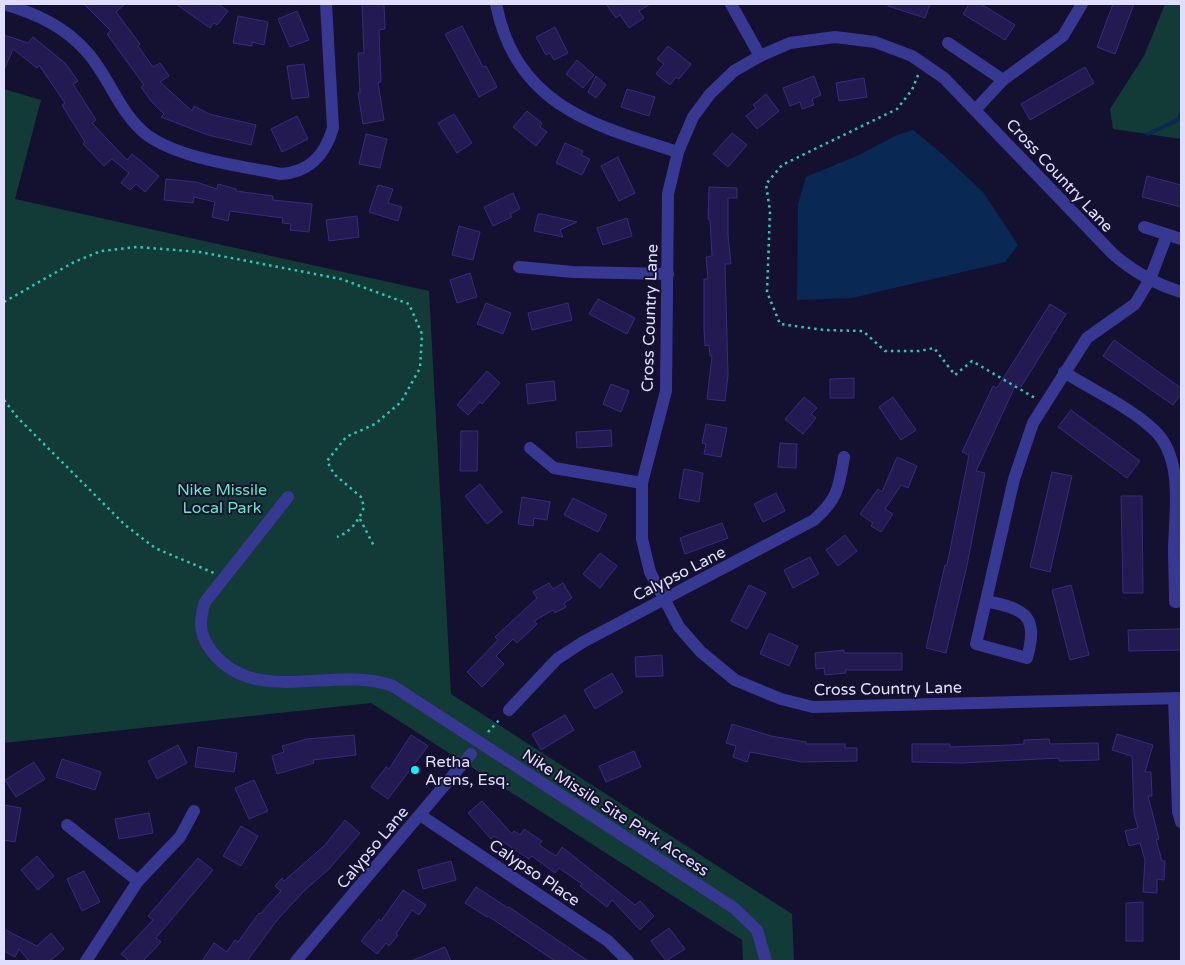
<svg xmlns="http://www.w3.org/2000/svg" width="1185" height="965" viewBox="0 0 1185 965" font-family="'Varela Round',sans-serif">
<rect width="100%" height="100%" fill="#14102f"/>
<!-- green -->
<g fill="#123a37">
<polygon points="1165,4 1181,4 1181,139 1113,129 1110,109 1144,56"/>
<polygon points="4,89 41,100 15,199 429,291 451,694 792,914 794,961 743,961 742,940 371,703 4,743"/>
</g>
<!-- water -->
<polygon fill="#092854" points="913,130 942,154 983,192 1018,245 1005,262 852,298 797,300 798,204 806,177 859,155 895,136"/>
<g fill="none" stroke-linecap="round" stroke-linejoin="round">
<!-- stream -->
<polyline stroke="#092854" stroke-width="4" points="1148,134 1178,120 1181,114"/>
</g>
<!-- building -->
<g fill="#231a52" stroke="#382b7f">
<polygon points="84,4 125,4 116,12 140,44 138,46 153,67 160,63 169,76 160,82 192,111 194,106 209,114 256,125 251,145 208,135 161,117 164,114 151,101 141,87 144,85 107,34 111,31"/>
<polygon points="176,4 218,4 228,11 217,25 214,23 210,28"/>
<polygon points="362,4 384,4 385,29 379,30 381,82 378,83 384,120 363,124 358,93 360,93 358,53 364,53"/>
<polygon points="606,4 650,4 639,11 644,18 629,28 620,15 616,18"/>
<polygon points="888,4 930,4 925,18 888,6"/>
<polygon points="969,4 981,4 1015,25 1005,40 963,14"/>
<polygon points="1113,4 1134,4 1115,54 1097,47"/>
<polygon points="297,11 309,40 290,47 278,19"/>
<polygon points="238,16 268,22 264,45 252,42 252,46 233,43"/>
<polygon points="462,26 483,67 486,66 497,87 479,97 445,34"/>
<polygon points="555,27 568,53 554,60 550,53 546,55 536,37"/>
<polygon points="4,35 28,43 33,37 65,63 78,81 73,84 96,120 92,123 127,160 132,154 159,176 145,192 136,184 130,190 121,183 129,173 112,159 104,166 83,144 85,142 62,105 65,103 39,65 37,68 13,49 4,70"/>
<polygon points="668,46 691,64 679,79 676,77 670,85 656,74 664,64 657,59"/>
<polygon points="577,60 594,75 583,88 566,74"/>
<polygon points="304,64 309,97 292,99 287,66"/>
<polygon points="1085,67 1094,83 1030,120 1021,104"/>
<polygon points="596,76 606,85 596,98 588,92"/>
<polygon points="814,76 821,95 812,99 814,105 802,109 800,102 790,106 783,88"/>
<polygon points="864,78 867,97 839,101 836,83"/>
<polygon points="627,89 655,97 649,116 621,107"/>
<polygon points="766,94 779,111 757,129 746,116 756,108 753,105"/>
<polygon points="527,111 542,123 540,127 547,132 536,146 513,127"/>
<polygon points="454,114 472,143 457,153 438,123"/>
<polygon points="297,116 308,139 282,152 271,129"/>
<polygon points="732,133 747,145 728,167 713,154"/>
<polygon points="366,134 387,139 380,168 359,164"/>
<polygon points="565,143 583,151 581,155 590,159 582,175 556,163"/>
<polygon points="618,157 635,193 619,201 601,166"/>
<polygon points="1147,176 1181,185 1181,207 1142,197"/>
<polygon points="166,179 196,182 217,189 218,184 236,189 236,191 273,196 273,200 312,204 309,232 290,230 291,224 282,223 283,218 230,211 228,221 212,217 215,202 194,197 193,203 164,200"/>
<polygon points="378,185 393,189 388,203 402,207 398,221 369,212"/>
<polygon points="709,187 737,188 737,198 728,198 728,235 731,264 725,264 728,375 725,401 707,399 712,356 710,356 709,345 705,346 704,328 704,279 708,279 706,257 712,256 710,220 708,219"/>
<polygon points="513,193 520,209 510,214 512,217 493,226 484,207"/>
<polygon points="538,214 542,214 577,222 560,230 563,237 534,231"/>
<polygon points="357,216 359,237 329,241 326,220"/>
<polygon points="627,218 632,236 603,245 597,228"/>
<polygon points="459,226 480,232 473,260 452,255"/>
<polygon points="470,273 477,297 457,303 450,280"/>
<polygon points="598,299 635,318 627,334 589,314"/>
<polygon points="486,303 511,313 503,334 477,324"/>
<polygon points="568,303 572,320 532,330 528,313"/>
<polygon points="1050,304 1066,314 1021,387 1016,384 976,471 985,473 966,570 946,653 926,648 945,565 947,565 969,455 962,452 993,386 997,388"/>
<polygon points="1114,340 1181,388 1181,394 1173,405 1103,356"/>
<polygon points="487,371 500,383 482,404 480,402 468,415 457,405"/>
<polygon points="854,378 854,398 830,398 830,379"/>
<polygon points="554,381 556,400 528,404 526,384"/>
<polygon points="611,384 629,391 621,412 603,404"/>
<polygon points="804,397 817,408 811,414 816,418 803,434 785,419"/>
<polygon points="893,397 916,430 901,440 879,407"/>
<polygon points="1071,410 1140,461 1127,478 1058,427"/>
<polygon points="706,424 727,428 721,457 704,454 706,444 702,443"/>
<polygon points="611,430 612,446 577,448 576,432"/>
<polygon points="461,431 478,431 477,471 460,471"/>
<polygon points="780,443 797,444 796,468 778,467"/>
<polygon points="897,457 917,466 908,488 901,485 885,509 893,514 881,532 871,526 873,523 860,514 878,489 882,492"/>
<polygon points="684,469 703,473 699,502 679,498"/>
<polygon points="1052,472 1072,476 1050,572 1030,567"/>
<polygon points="480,484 502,512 487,524 465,496"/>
<polygon points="776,493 785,511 763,522 754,504"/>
<polygon points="1121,496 1142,496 1143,593 1123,593"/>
<polygon points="522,497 550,502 547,520 534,518 533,526 518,524"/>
<polygon points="573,498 607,515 598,532 564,515"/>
<polygon points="722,523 728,538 685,554 680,538"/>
<polygon points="845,535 857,551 838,566 826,550"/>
<polygon points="600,553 617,566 600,588 583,574"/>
<polygon points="810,557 819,574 793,588 784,570"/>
<polygon points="549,583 553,589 563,583 572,598 564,603 566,607 555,613 553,610 534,621 537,624 517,643 513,639 496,656 504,664 482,687 467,672 498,640 495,637 537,598 533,592"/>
<polygon points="749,585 766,593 747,629 731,621"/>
<polygon points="1071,585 1089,655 1070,660 1052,590"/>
<polygon points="1181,629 1181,650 1129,651 1128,630"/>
<polygon points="769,633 798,646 789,666 760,654"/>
<polygon points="844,650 844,653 902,653 902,670 845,670 846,673 825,675 824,668 816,669 815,653"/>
<polygon points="662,655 663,676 636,677 635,657"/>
<polygon points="612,673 623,692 595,709 584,690"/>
<polygon points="565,715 574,730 541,750 532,734"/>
<polygon points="732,724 771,736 806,742 806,744 845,744 845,748 857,748 857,761 802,762 750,752 747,762 733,757 736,746 726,743"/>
<polygon points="1117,734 1153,745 1145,772 1151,772 1152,796 1148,796 1159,839 1156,840 1162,861 1165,861 1164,880 1157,879 1157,893 1143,892 1145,860 1140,843 1129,846 1125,831 1138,828 1134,814 1132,756 1112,750"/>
<polygon points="354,735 356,755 313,760 314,763 277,774 272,756 284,752 282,746 307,739"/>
<polygon points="411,735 428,746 388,799 371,787 386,767 389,769"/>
<polygon points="1049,739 1050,744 1098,743 1099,760 1059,761 1059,758 962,763 912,762 912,744 950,744 950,747 1010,745 1024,744 1024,740"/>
<polygon points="178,745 187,763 157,779 148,761"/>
<polygon points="198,747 237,753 234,772 195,767"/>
<polygon points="634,751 641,767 606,782 599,766"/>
<polygon points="62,759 101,772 95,790 56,777"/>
<polygon points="34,762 45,779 16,797 5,780"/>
<polygon points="254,780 268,811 249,819 235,788"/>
<polygon points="482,801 512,834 514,831 520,835 524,829 542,841 539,845 556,856 562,847 635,905 640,901 654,916 640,930 612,900 607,907 580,886 582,884 559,868 555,873 532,856 529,859 494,836 491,839 468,813"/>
<polygon points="4,805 21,808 15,842 4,840"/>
<polygon points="149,813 153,833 119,839 115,819"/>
<polygon points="345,820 360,833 329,869 305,890 278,919 247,961 202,961 214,943 227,952 235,940 238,942 259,913 260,914 281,891 275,886 282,878 284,881 324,846"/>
<polygon points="241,826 258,836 241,866 223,856"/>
<polygon points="37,856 54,876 38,890 21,870"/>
<polygon points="198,858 213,870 156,938 161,942 143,961 129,961 121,954 153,920 148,916"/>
<polygon points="451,861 456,880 423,889 418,870"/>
<polygon points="84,871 100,902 82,911 67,879"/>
<polygon points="476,887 508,908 509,907 588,961 555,961 488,916 487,917 465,903"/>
<polygon points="403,890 426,905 419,915 412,910 396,934 398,935 389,946 386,943 377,954 361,941 379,919 381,921"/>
<polygon points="1143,902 1143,941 1126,941 1126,903"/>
<polygon points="669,928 685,949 666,961 651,941"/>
<polygon points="4,929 37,946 51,933 64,949 50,961 29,961 19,949 15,957 4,951"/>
<polygon points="445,947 451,961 411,961"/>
</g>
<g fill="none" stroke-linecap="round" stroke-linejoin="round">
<!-- path -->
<g stroke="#27caba" stroke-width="2.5" stroke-dasharray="2.5 4" stroke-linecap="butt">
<polyline points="918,75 912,90 897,109 782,165 766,184 770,211 767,292 780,324 824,330 863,331 885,351 919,351 934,348 955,375 972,361 1035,398"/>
<path d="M4 302 74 262 101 251 137 247 200 252 341 279 409 304 422 334 420 368 401 402 375 424 346 437 327 461 334 474 361 497 364 507C359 520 351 532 337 537"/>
<polyline points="4,400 18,418 125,525 155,548 214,573"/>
<polyline points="360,519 374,546"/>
<polyline points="488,732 501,718"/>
</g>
<!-- minor -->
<g stroke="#373891" stroke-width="12">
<path d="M4 4C37 14 64 26 87 52 110 78 119 113 147 135 180 159 241 166 281 174 310 172 325 155 333 128L326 4"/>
<path d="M496 4C516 105 592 125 678 152"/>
<polyline points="731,4 760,56"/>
<polyline points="948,43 1003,80"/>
<polyline points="976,109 1003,80 1063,36 1082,4"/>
<polyline points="1144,227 1181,239"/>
<polyline points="519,267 573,272 668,274"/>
<path d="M1181 292C1155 284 1132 271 1112 253L944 78 912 56 875 42 835 37 790 43 760 56 734 71 710 94 693 117 678 152 668 194 666 391 642 483V539L650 572 679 627 701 652 735 680 781 699 813 707 1181 698"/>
<path d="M1064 372C1092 390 1130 407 1154 430 1184 458 1175 511 1174 548 1174 566 1175 584 1175 602L1181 601"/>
<polyline points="530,448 554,468 642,483"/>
<path d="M288 497 205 602C199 620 199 633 210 649 253 709 333 664 393 686L734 908 757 930 766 961"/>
<path d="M986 601C1025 609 1039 615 1027 658L976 644 1014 479 1033 423 1087 338 1135 304 1150 279 1167 235"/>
<polyline points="1174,698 1178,812 1181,822"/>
<path d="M509 710 557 659 583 642 814 520C838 499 839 487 844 457"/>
<polyline points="420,815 608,941 628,961"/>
<polyline points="67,825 138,881"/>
<polyline points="86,961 138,881 180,837 194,811"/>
<polyline points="296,961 471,754"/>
</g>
</g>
<!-- markers -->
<circle fill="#0af1ff" stroke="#14102f" stroke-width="2" cx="415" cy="770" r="5"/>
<g text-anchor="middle" stroke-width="4" stroke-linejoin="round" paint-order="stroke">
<!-- street labels -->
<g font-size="16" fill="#e0deff" stroke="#14102f">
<text transform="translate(1060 175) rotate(47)" y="6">Cross Country Lane</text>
<text transform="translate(649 318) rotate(-88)" y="6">Cross Country Lane</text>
<text transform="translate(679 573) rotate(-27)" y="6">Calypso Lane</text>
<text transform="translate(888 688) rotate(-1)" y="6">Cross Country Lane</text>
<text transform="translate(616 812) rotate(33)" y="6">Nike Missile Site Park Access</text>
<text transform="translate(372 847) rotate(-50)" y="6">Calypso Lane</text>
<text transform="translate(535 872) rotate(34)" y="6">Calypso Place</text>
</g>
<!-- park labels -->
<g font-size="16" fill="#5feac2" stroke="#14102f">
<text x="222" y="495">Nike Missile<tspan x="222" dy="18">Local Park</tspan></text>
</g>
<!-- poi labels -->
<g font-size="16" fill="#e0deff" stroke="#14102f" text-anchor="start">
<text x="425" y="767">Retha<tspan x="425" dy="18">Arens, Esq.</tspan></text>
</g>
</g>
<!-- border -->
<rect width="1185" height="965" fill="none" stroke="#e0deff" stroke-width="10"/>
</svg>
